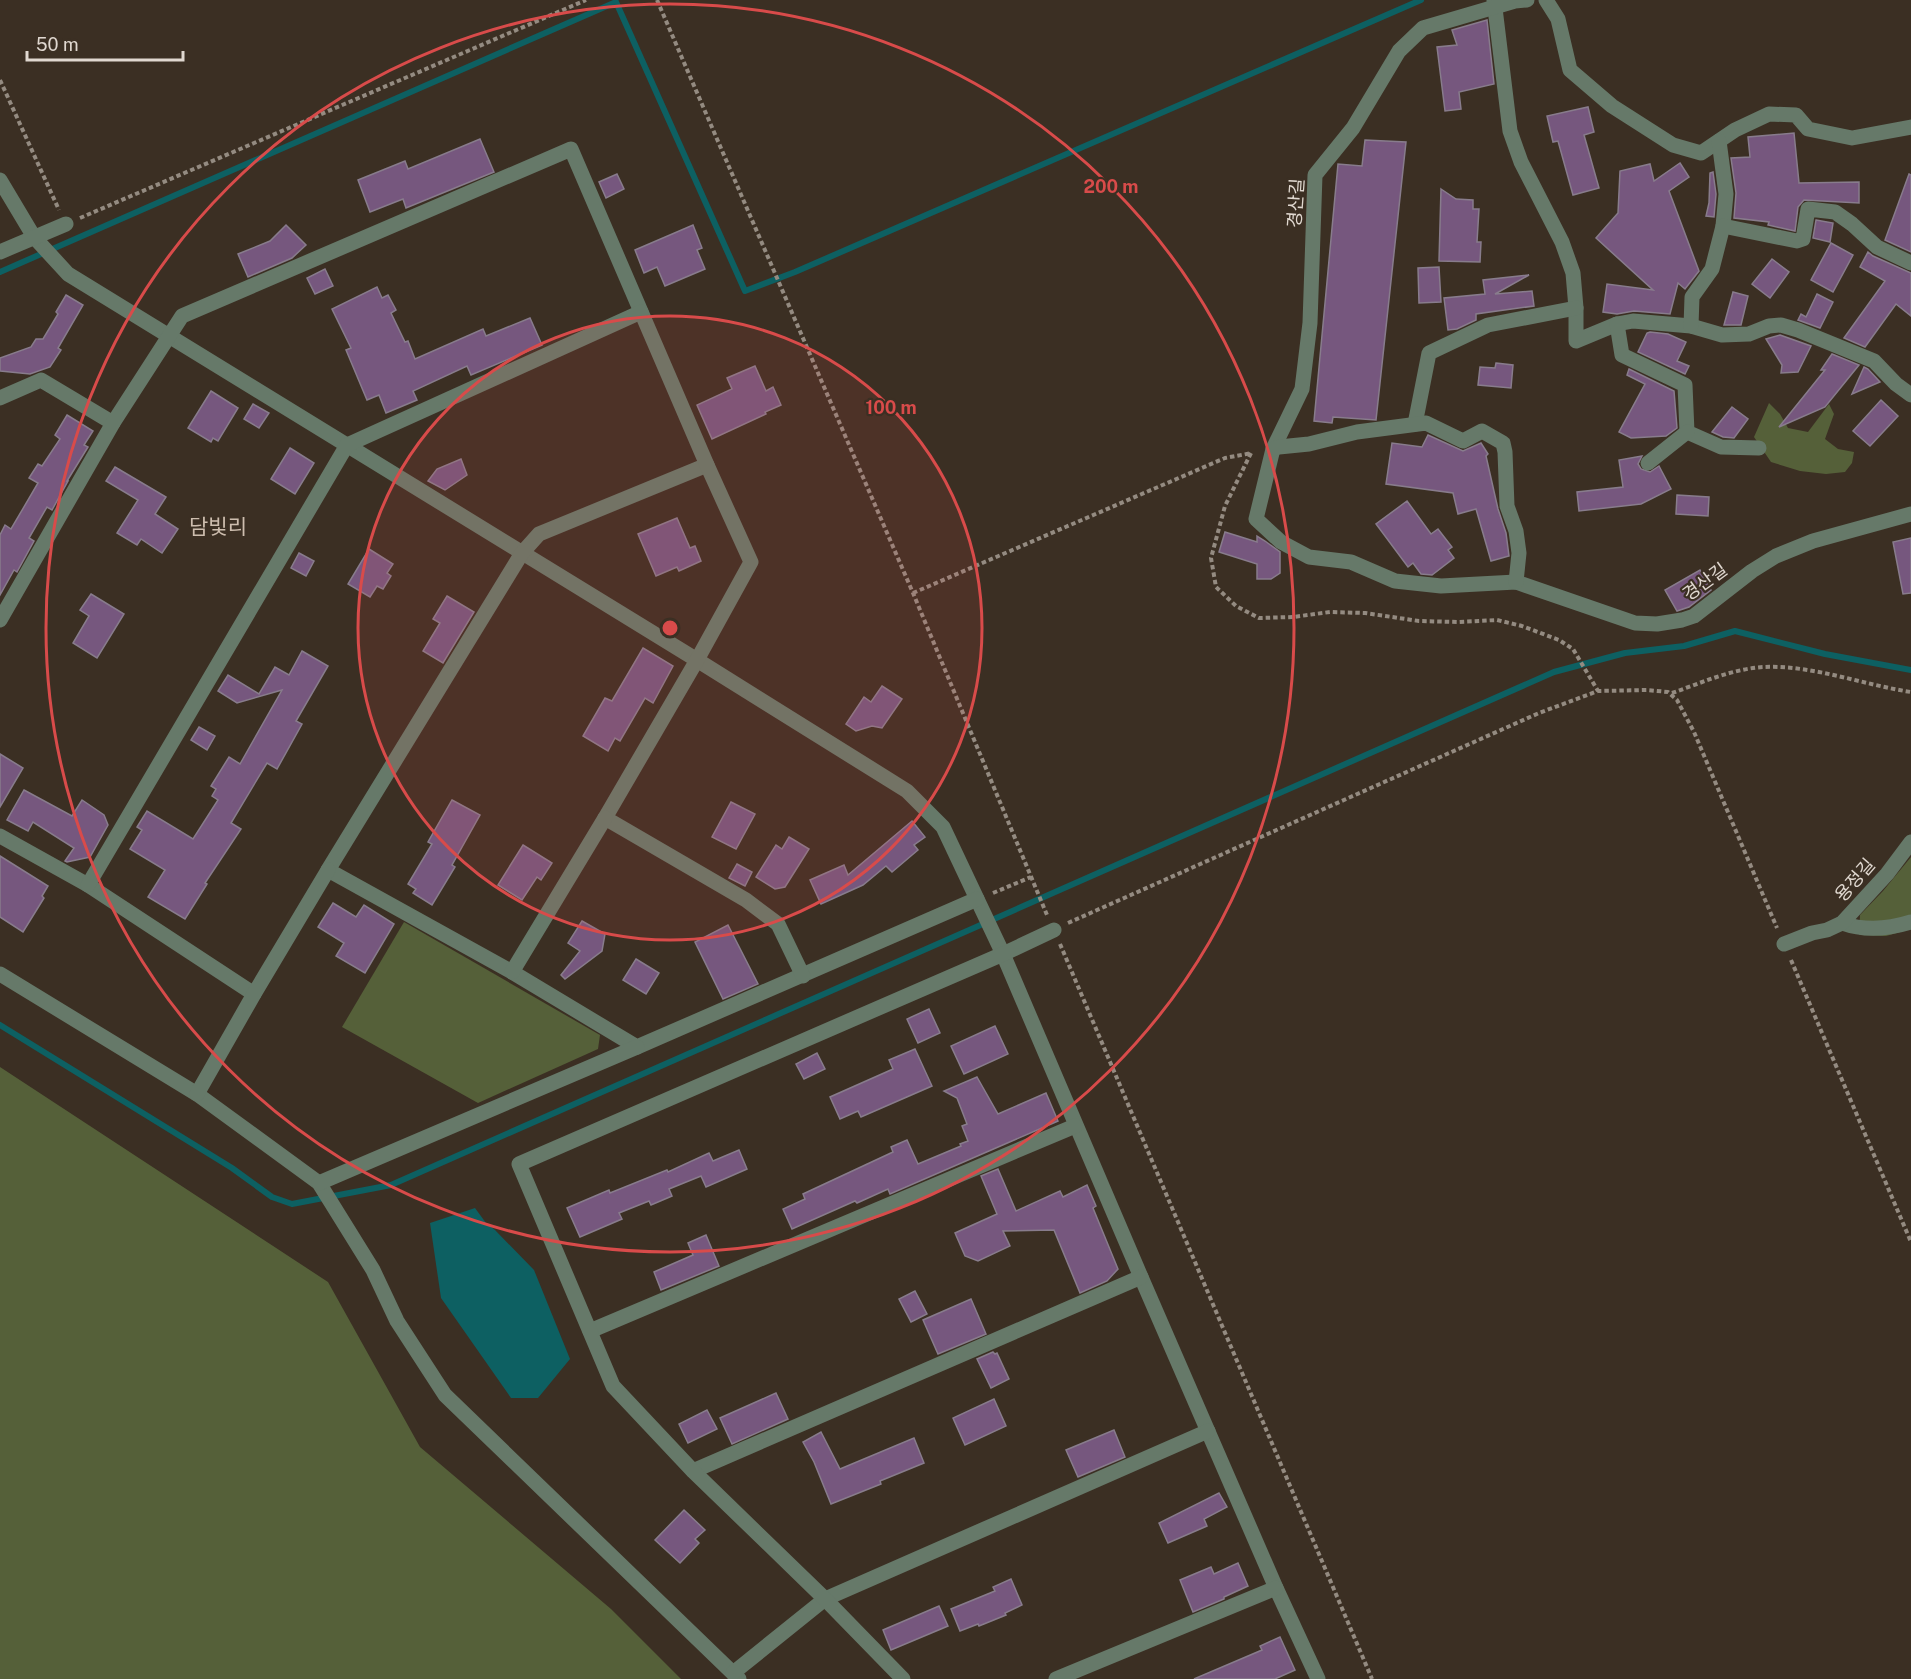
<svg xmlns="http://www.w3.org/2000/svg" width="1911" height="1679" viewBox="0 0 1911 1679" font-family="'Public Sans','Noto Sans KR',sans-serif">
<rect width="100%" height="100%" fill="#3b2f23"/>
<!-- green -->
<g fill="#556039">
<polygon points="1769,403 1780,414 1788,428 1808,432 1829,404 1834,414 1825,439 1838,449 1854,452 1852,463 1845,472 1826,474 1800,471 1771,462 1754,437"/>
<polygon points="1911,857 1911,929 1886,936 1859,935 1860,915 1883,891"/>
<polygon points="404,922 600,1035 598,1049 478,1103 342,1027"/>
<polygon points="0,1067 328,1282 420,1447 611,1609 681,1679 0,1679"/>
</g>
<!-- water -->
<polygon fill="#0d6062" points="475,1208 486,1223 495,1230 534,1270 570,1359 538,1398 511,1398 441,1298 430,1223"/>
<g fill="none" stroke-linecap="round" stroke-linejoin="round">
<!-- stream -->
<g stroke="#0d6062" stroke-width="6">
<polyline points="0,272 616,2 745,291 795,272 1421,0"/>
<polyline points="0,1025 232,1168 272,1197 292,1204 391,1185 1554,672 1625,653 1684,646 1735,631 1825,654 1911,670"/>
</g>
</g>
<!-- building -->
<g fill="#76577e" stroke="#887c8c" stroke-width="1.5">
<polygon points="1487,20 1494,84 1459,92 1461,109 1445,111 1437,47 1457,45 1452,30"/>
<polygon points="1588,107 1594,132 1584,135 1599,188 1573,195 1558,141 1553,142 1547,116"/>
<polygon points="1794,133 1799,183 1859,182 1859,203 1804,200 1798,207 1795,231 1768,225 1769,222 1734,218 1736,193 1731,158 1750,157 1748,137"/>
<polygon points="480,139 494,172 406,208 403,199 370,212 358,180 405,161 408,169"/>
<polygon points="1365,140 1406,142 1376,420 1333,417 1332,423 1314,421 1338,164 1362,166"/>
<polygon points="1680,163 1689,177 1669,191 1699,271 1685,289 1678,283 1670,314 1634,311 1617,314 1603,312 1607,284 1653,290 1596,238 1618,213 1620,171 1650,164 1654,181"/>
<polygon points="1713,172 1716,194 1714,217 1706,216 1709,203 1710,173"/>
<polygon points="617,174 624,189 606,198 599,182"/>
<polygon points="1909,174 1911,175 1911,252 1885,240"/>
<polygon points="1441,189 1456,199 1473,200 1473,209 1479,209 1477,242 1481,242 1480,262 1439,261"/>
<polygon points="1816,220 1833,223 1830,242 1813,238"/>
<polygon points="286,225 306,245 292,258 248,277 238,254 270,241"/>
<polygon points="693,225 702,248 697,250 705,269 665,286 657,267 644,273 635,250"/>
<polygon points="1831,243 1853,255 1833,292 1811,280"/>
<polygon points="1868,252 1873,256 1911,273 1911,316 1896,304 1865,347 1844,338 1885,281 1860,267"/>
<polygon points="1772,259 1789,272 1770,298 1752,284"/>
<polygon points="1439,267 1441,302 1419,303 1418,268"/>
<polygon points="325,269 333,286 315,294 307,278"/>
<polygon points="1529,275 1495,294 1532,291 1534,306 1476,314 1476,320 1457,329 1448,330 1444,298 1485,294 1483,280"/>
<polygon points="377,287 382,298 388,295 396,310 391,313 405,342 408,341 415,359 483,329 486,336 530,318 542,345 471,375 467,366 413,391 417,400 386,413 379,395 367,400 346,350 351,348 332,309"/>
<polygon points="1733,292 1748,296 1741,325 1724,325"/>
<polygon points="1817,294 1833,302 1820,328 1798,320 1801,314 1806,317"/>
<polygon points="66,295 83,305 58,348 61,350 50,367 30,374 0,371 0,358 31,347 36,339 43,339 58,314 56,312"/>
<polygon points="1650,332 1668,334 1686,342 1677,361 1689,366 1685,374 1638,352 1647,333"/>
<polygon points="1780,335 1811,346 1798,372 1781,373 1782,365 1766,339"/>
<polygon points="1832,354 1859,365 1825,407 1779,427 1825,370 1821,370"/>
<polygon points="1496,363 1513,365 1511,388 1478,385 1480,367 1495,368"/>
<polygon points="755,366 766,391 773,387 781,405 765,412 766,414 712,439 697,405 732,389 727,378"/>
<polygon points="1864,367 1868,369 1880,382 1852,394"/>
<polygon points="1629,369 1674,391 1677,428 1666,436 1631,438 1619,432 1645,384 1627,375"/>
<polygon points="211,391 238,408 218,441 213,438 211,442 188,428"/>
<polygon points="1881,400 1898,416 1870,446 1853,431"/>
<polygon points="253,404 269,413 259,428 244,419"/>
<polygon points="1732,407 1748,419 1734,438 1723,437 1712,432"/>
<polygon points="67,415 93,431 84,445 88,447 67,481 68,481 52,510 47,507 29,538 34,541 17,572 14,570 0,595 0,535 5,525 11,529 38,483 29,478 38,464 42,466 60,439 55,435"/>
<polygon points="1428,435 1463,451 1481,443 1488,454 1486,456 1498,509 1506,533 1509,556 1491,561 1476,509 1458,514 1453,493 1386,484 1392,443 1422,447"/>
<polygon points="290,448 314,463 295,494 271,479"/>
<polygon points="1642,456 1638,464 1641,469 1650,472 1659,466 1671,489 1641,504 1579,511 1577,492 1623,487 1619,460"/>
<polygon points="461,459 467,475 445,490 428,481 437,469"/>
<polygon points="115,467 166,497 155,514 178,529 162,553 141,539 137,545 117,533 138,500 106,481"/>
<polygon points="1677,495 1709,497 1708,516 1676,514"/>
<polygon points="1407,501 1431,534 1438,529 1452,547 1448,550 1454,558 1432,575 1421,574 1413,563 1408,567 1376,524"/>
<polygon points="677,518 690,548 695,546 701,561 679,571 677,567 656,576 638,534"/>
<polygon points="1225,532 1257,542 1257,536 1265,541 1280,552 1280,573 1271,579 1257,579 1257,564 1219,552"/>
<polygon points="1911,538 1911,593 1903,594 1893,542"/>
<polygon points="369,549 393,564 387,573 391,576 383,589 377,586 370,597 348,584"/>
<polygon points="299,553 314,561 306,576 291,568"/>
<polygon points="1700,570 1711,590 1689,607 1677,611 1665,590"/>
<polygon points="91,594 124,614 97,658 73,643 89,616 80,610"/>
<polygon points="447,596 474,612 443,663 423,651 440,623 433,619"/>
<polygon points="643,648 673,666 653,703 645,698 620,741 615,738 608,751 583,736 605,698 612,701"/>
<polygon points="302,651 328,666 296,721 302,724 277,769 267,763 231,823 241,829 205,883 207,884 185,919 148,897 165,870 130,849 142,830 137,827 147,811 193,839 218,800 212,796 216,789 211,786 229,757 240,764 282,690 237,703 218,691 228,675 259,694 275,667 289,675"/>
<polygon points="882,686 902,699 882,728 872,726 856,731 846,724 864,697 871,702"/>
<polygon points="199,727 215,736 207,750 191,740"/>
<polygon points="0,754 23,768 0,807"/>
<polygon points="24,790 72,816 82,800 104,815 108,825 90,857 67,862 65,861 74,848 33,822 28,831 7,820"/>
<polygon points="452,800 480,815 452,865 455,867 432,905 413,893 416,889 408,884 432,844 428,842"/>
<polygon points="731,802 755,814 736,849 712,837"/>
<polygon points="912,821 925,837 914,845 918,850 892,872 886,866 863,885 821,904 810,880 844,865 848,875"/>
<polygon points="789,837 809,849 785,887 775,889 756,877 776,845 782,849"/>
<polygon points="523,845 552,863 541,880 537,877 522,900 498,885"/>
<polygon points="0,856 48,886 42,896 44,898 23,932 0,917"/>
<polygon points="737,864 752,872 745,886 729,878"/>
<polygon points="333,903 356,917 364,905 394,924 365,973 336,956 344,943 318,927"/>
<polygon points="582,921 605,934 602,951 565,979 561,975 580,951 568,943"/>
<polygon points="728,925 758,984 723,999 695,942"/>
<polygon points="636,959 659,973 646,994 623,980"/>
<polygon points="929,1009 940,1033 918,1043 907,1019"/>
<polygon points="995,1026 1008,1054 964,1074 951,1046"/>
<polygon points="915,1049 932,1086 861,1117 858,1111 840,1119 830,1097 893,1069 889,1060"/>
<polygon points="817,1053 825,1069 804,1079 796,1064"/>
<polygon points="977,1077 998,1114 1046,1093 1058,1121 890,1194 888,1189 857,1203 855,1201 792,1229 783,1209 805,1199 803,1194 893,1152 891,1147 907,1140 918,1164 961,1146 960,1144 968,1141 962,1126 967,1124 957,1098 944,1091"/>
<polygon points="739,1150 747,1169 706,1187 701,1176 669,1189 672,1196 651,1205 649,1201 619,1213 622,1219 580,1237 567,1208 609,1190 610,1193 667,1170 668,1172 709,1153 713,1161"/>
<polygon points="998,1169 1016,1211 1060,1191 1063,1197 1087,1185 1096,1206 1093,1208 1118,1269 1107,1281 1080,1293 1054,1230 1003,1231 1010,1246 978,1261 965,1256 955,1233 997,1214 981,1176"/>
<polygon points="706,1235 719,1266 661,1290 654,1272 693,1255 688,1243"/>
<polygon points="915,1291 927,1314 911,1322 899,1299"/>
<polygon points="971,1299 986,1334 938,1354 923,1320"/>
<polygon points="993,1352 995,1354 997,1353 1009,1379 991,1388 977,1359"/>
<polygon points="776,1393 788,1419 732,1444 720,1418"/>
<polygon points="994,1399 1006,1426 965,1445 953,1418"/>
<polygon points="707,1410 717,1429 688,1443 679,1424"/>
<polygon points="1114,1430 1125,1457 1078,1477 1066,1450"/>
<polygon points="821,1432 840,1469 914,1438 924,1463 880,1481 881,1484 831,1504 814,1462 803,1442"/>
<polygon points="1219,1493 1227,1507 1204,1519 1207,1526 1168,1543 1159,1523"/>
<polygon points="684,1510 705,1530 695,1539 699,1543 680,1563 655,1540"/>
<polygon points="1238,1563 1248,1586 1224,1597 1224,1599 1193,1612 1180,1580 1211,1567 1214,1574"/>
<polygon points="1011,1579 1022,1605 1005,1613 1006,1615 979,1626 978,1624 960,1631 951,1609 995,1591 993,1587"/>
<polygon points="939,1606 948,1626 891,1650 883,1630"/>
<polygon points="1280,1637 1295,1670 1275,1679 1194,1679 1262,1650 1260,1646"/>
</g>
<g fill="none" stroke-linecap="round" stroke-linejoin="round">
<!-- path -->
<g stroke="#948b81" stroke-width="4" stroke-dasharray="4.5 3" stroke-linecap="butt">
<polyline points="657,0 913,593 1047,915"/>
<polyline points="0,80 59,210"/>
<polyline points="80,218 586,0"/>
<polyline points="1251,453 1225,506 1211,558 1216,587 1236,606 1259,618 1293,617 1330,612 1365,613 1419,621 1458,622 1497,620 1522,626 1559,640 1573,649 1598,691"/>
<polyline points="913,593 1225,458 1252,453"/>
<path d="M1672 693C1701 683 1734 668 1765 667 1813 665 1864 685 1911 692"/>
<polyline points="993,893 1031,877"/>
<polyline points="1068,923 1539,713 1598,691 1647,690 1668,692 1677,700 1694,732 1777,928"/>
<polyline points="1060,944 1372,1679"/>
<polyline points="1791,960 1911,1242"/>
</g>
<!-- minor -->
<g stroke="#667969" stroke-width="15">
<polyline points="1494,0 1510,131 1521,162 1562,242 1573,273 1576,308 1576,341 1617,324 1633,321 1691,326 1722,335 1749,334 1769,326 1781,325 1798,330 1874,361 1896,384 1911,395"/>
<polyline points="1527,0 1515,1 1423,28 1399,51 1353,128 1315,175 1310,323 1302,389 1273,449 1256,519 1281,542 1309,557 1351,562 1395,581 1441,586 1516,582 1635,623 1657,624 1682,620 1694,616 1752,571 1776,556 1813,541 1911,514"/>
<polyline points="1546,0 1558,19 1570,70 1612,106 1673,145 1701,153 1735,130 1769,114 1796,115 1808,129 1852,138 1911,127"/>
<polyline points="1719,141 1726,194 1723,226"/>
<polyline points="0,180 34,237 68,274 697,660 907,791 943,827 1003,954 1141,1277 1276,1588 1318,1679"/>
<polyline points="0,252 66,224"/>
<polyline points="1617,324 1622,355 1685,385 1687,432 1721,447 1759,448"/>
<polyline points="1691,326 1692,297 1712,269 1723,226 1797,241 1803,239 1808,209 1835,212 1852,224 1877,247 1911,263"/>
<polyline points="0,398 41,380 113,423"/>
<polyline points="1415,424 1429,353 1488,325 1576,308"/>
<polyline points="1273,449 1279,447 1309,444 1357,432 1426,423 1463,441 1482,431 1503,443 1505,452 1507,506 1516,531 1519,553 1516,582"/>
<polyline points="1648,463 1687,432"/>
<polyline points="707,465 539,534 522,553 328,870 512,972 637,1047 977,899"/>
<polyline points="0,620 113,423 182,316 571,149 707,465 751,562 697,660 605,818 746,900 778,924 803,976"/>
<polyline points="0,836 88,885 254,994"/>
<polyline points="88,885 347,445 641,312"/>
<path d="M1842 923C1864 931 1889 929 1911 922"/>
<polyline points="1784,944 1812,933 1827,930 1842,923 1887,874 1911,842"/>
<polyline points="512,972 605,818"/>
<polyline points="0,974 197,1094 319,1183 373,1270 397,1321 445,1395 739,1679"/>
<polyline points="197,1094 254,994 328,870"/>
<polyline points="319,1183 637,1047"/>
<polyline points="590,1331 1075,1126"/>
<polyline points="693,1471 1141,1277"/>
<polyline points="733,1673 825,1599 1208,1431"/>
<polyline points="903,1679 825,1599 693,1471 613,1386 519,1164 1003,954 1054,930"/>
<polyline points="1056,1679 1276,1588"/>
</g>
</g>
<!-- distance rings -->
<circle cx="670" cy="628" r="312" fill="#d84b4a" fill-opacity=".12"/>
<g fill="none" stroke="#d84b4a" stroke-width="3">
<circle cx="670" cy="628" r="312"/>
<circle cx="670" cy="628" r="624"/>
</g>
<g text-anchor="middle" stroke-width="4.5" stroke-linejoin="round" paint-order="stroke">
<!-- street labels -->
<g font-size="18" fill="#e0d8d0" stroke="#3b2f23">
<text transform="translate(1296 203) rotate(-86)" y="6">경산길</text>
<text transform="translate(1705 582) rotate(-36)" y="6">경산길</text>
<text transform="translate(1855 880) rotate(-49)" y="6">용정길</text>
</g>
<!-- quarter labels -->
<g font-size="21" fill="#cdbdae" stroke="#3b2f23">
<text x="218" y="534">담빛리</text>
</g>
</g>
<circle cx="670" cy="628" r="9" fill="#d84b4a" stroke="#3b2f23" stroke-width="3"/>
<g font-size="18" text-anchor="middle" font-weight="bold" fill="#d84b4a" stroke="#3b2f23" stroke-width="4.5" stroke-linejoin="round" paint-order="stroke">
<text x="1111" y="193">200 m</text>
<text x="891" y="414">100 m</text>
</g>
<!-- scale -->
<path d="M27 51v9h156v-9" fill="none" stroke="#e0d8d0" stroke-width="3"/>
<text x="36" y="51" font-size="18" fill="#e0d8d0" stroke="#3b2f23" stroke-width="4.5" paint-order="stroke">50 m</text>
</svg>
